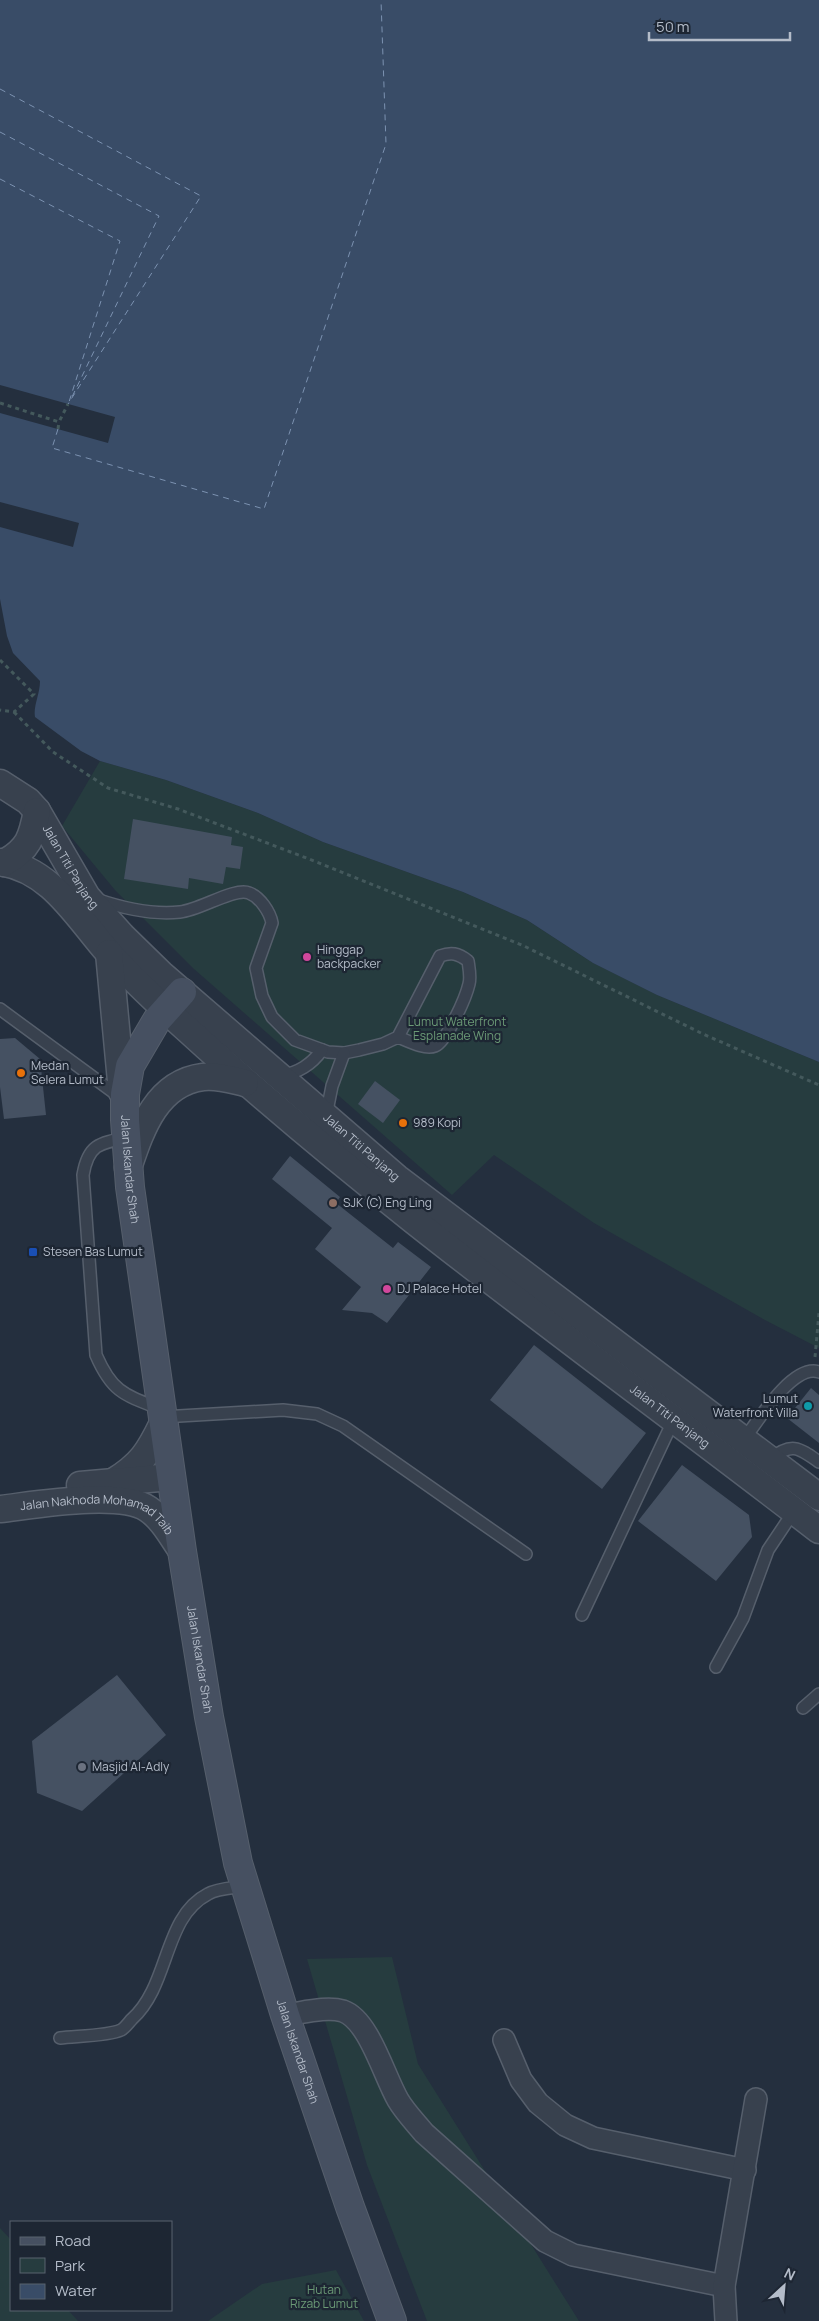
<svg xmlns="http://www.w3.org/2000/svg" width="819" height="2321" viewBox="0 0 819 2321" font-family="Manrope,sans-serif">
<rect width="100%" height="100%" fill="#242f3e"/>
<!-- green -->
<g fill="#263c3f">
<polygon points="100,761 166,780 258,813 323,842 463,892 527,920 593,963 657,995 819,1062 819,1348 765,1320 594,1223 494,1155 452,1195 194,969 115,890 62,826"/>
<polygon points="392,1957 418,2064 579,2321 427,2321 367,2165 307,1959"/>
<polygon points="0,2228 11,2240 11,2310 68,2310 78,2321 0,2321"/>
<polygon points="336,2270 364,2321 208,2321 262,2284"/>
</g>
<!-- water -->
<path fill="#394c67" d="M0 0H819V1062L657 995 593 963 527 920 463 892 323 842 258 813 166 780 100 761 81 751 35 717C33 706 40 694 40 681L13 653 7 636 0 599Z"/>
<!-- pier -->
<g fill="#242f3e">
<polygon points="0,385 115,417 108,443 0,413"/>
<polygon points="0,502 79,523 73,547 0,527"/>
</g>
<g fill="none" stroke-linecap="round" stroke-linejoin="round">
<!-- ferry -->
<g stroke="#7c92b1" stroke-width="1" stroke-dasharray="6 5" stroke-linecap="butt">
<polyline points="0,89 201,196 68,404"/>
<polyline points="0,132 159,216 72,397"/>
<polyline points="0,179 120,241 69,402"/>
<polyline points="58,429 52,448 264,509 386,144 381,0"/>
</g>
</g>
<!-- building -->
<g fill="#455162">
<polygon points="133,819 232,837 231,845 243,847 240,869 226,867 223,884 189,878 188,889 124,879"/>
<polygon points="15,1038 40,1059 46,1115 4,1119 0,1087 0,1039"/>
<polygon points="375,1081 400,1100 383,1123 358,1104"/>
<polygon points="290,1156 340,1197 336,1203 393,1248 398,1242 431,1267 387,1323 372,1313 342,1310 361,1287 315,1249 332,1228 272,1179"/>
<polygon points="534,1345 646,1433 602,1489 490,1400"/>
<polygon points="811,1388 819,1395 819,1443 787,1418"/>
<polygon points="682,1465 749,1515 752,1537 716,1581 638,1521"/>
<polygon points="117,1675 166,1735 82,1811 37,1793 32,1741"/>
</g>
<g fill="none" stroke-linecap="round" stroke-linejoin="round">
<defs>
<g id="service">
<path d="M96 899C122 908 152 915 180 912 200 910 235 887 249 893 260 897 270 912 272 923L256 968 262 996 272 1017 295 1040 328 1052 344 1053 359 1050 383 1044 398 1037 440 956C451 952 458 953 468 961 469 968 471 977 469 984 466 997 447 1041 435 1046 425 1050 408 1041 398 1037"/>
<polyline points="0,1009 120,1097"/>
<path d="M281 1076C299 1072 311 1065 322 1050"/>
<polyline points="326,1116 332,1086 344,1053"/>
<path d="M126 1138C99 1143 88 1145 83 1175L96 1355C112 1392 124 1395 161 1409"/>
<polyline points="162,1417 283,1410 317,1414 343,1426 526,1554"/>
<path d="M743 1441C757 1422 793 1363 819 1372"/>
<path d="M769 1460C791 1442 798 1447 819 1462"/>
<polyline points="582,1615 674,1419"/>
<polyline points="716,1667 743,1618 768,1550 794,1511"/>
<polyline points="803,1708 819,1694"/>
<path d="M60 2038C75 2036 108 2036 121 2030 125 2028 129 2022 132 2019 170 1985 163 1917 208 1894 218 1888 234 1888 245 1886"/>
</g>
<g id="minor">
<path d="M285 2015C302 2013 326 2006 343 2011 369 2020 384 2076 398 2100 405 2112 415 2122 424 2133L545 2241 573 2255 724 2286"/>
<polyline points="504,2040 521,2080 538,2103 565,2125 593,2138 745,2170"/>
<polyline points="726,2321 724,2286 756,2099"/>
</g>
<g id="tertiary">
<path id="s1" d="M0 783 28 801 37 811 87 897 122 936 161 974 397 1178 819 1497"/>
<path id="s2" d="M0 862C51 869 77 917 108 952 132 979 160 1005 188 1030 386 1211 607 1366 819 1530"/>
<path d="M4 863C29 849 32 837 37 811"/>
<polyline points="109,953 122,1092"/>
<path d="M128 1168C141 1130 156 1083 203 1077 217 1075 232 1080 245 1083"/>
<path d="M113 1482C141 1465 149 1452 163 1423"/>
<polyline points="80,1485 171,1477"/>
<path id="s3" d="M0 1509C35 1505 120 1490 148 1509 163 1519 172 1537 182 1551"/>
</g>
<g id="secondary">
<path id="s4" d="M182 992 157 1020 130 1066 125 1094V1120L130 1187 182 1551 209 1717 238 1863 285 2015 350 2207 392 2321"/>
</g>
</defs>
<!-- service casing -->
<use href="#service" stroke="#565f6c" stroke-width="14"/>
<!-- minor casing -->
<use href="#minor" stroke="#565f6c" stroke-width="24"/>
<!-- tertiary casing -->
<use href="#tertiary" stroke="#565f6c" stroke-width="29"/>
<!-- secondary casing -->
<use href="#secondary" stroke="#565f6c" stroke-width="30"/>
<!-- path -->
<g stroke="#44595c" stroke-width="3" stroke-dasharray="4 4" stroke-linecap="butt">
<polyline points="0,403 59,422 68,404"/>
<polyline points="58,429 59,422"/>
<polyline points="0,660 34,694 14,712 0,710"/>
<polyline points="14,712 53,752 108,788 178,809 309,859 524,946 703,1034 819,1085"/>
<polyline points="815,1357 819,1313"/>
</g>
<!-- service -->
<use href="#service" stroke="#38414e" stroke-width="11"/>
<!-- minor -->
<use href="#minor" stroke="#38414e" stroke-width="21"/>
<!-- tertiary -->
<use href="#tertiary" stroke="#38414e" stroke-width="26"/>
<!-- secondary -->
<use href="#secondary" stroke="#465061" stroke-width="28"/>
</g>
<!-- markers -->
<g fill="#d1479c" stroke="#1d2633" stroke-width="2">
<circle cx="307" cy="957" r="5"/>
<circle cx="387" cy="1289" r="5"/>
</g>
<g fill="#e8710a" stroke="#1d2633" stroke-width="2">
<circle cx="21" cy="1073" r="5"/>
<circle cx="403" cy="1123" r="5"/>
</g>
<circle fill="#8d6e63" stroke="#1d2633" stroke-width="2" cx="333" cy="1203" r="5"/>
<rect fill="#1a4fb4" stroke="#1d2633" stroke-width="2" x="28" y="1247" width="10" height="10" rx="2.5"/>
<circle fill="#0f9aa8" stroke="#1d2633" stroke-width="2" cx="808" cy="1406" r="5"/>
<circle fill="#6b7280" stroke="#1d2633" stroke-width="2" cx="82" cy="1767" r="5"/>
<g text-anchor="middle" stroke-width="4.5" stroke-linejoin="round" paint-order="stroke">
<!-- street labels -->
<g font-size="12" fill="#b4bcc9" stroke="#1d2633">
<text dy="4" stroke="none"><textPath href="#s1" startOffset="112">Jalan Titi Panjang</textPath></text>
<text dy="4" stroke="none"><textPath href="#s1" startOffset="518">Jalan Titi Panjang</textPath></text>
<text dy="4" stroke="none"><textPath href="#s4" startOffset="195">Jalan Iskandar Shah</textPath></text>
<text dy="4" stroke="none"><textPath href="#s2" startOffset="874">Jalan Titi Panjang</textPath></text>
<text dy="4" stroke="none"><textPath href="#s3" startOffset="102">Jalan Nakhoda Mohamad Taib</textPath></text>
<text dy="4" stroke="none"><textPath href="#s4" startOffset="690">Jalan Iskandar Shah</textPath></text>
<text dy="4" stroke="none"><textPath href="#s4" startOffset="1095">Jalan Iskandar Shah</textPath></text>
</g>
<!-- poi labels -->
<g font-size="12" fill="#b4bcc9" stroke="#1d2633" text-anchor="start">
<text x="317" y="954">Hinggap<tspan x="317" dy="14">backpacker</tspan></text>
<text x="31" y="1070">Medan<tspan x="31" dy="14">Selera Lumut</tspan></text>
<text x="413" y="1127">989 Kopi</text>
<text x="343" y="1207">SJK (C) Eng Ling</text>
<text x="43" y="1256">Stesen Bas Lumut</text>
<text x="397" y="1293">DJ Palace Hotel</text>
<text x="798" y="1403" text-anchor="end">Lumut<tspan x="798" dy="14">Waterfront Villa</tspan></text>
<text x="92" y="1771">Masjid Al-Adly</text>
</g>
<!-- park labels -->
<g font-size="12" fill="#6b9a76" stroke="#1d2633">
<text x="457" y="1026">Lumut Waterfront<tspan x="457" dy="14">Esplanade Wing</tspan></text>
<text x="324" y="2294">Hutan<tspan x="324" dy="14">Rizab Lumut</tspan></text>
</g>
</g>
<!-- legend -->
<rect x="10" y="2221" width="162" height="90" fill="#1d2633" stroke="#59626f"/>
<rect x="20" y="2237" width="25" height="8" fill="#465061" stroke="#59626f"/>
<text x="55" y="2246" font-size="15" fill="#b4bcc9">Road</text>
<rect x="20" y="2258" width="25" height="15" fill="#263c3f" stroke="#59626f"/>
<text x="55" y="2271" font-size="15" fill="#b4bcc9">Park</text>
<rect x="20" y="2284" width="25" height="15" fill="#394c67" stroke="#59626f"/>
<text x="55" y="2296" font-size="15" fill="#b4bcc9">Water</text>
<!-- north arrow -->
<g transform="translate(784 2286) rotate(26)" stroke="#1d2633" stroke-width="4" paint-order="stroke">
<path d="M0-4L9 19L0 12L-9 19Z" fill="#b4bcc9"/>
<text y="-8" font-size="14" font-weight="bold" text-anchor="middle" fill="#b4bcc9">N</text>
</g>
<!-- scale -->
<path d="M649 32v8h141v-8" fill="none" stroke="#b4bcc9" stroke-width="2.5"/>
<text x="656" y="32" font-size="15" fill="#b4bcc9" stroke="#1d2633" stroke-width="4" paint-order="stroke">50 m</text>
</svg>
